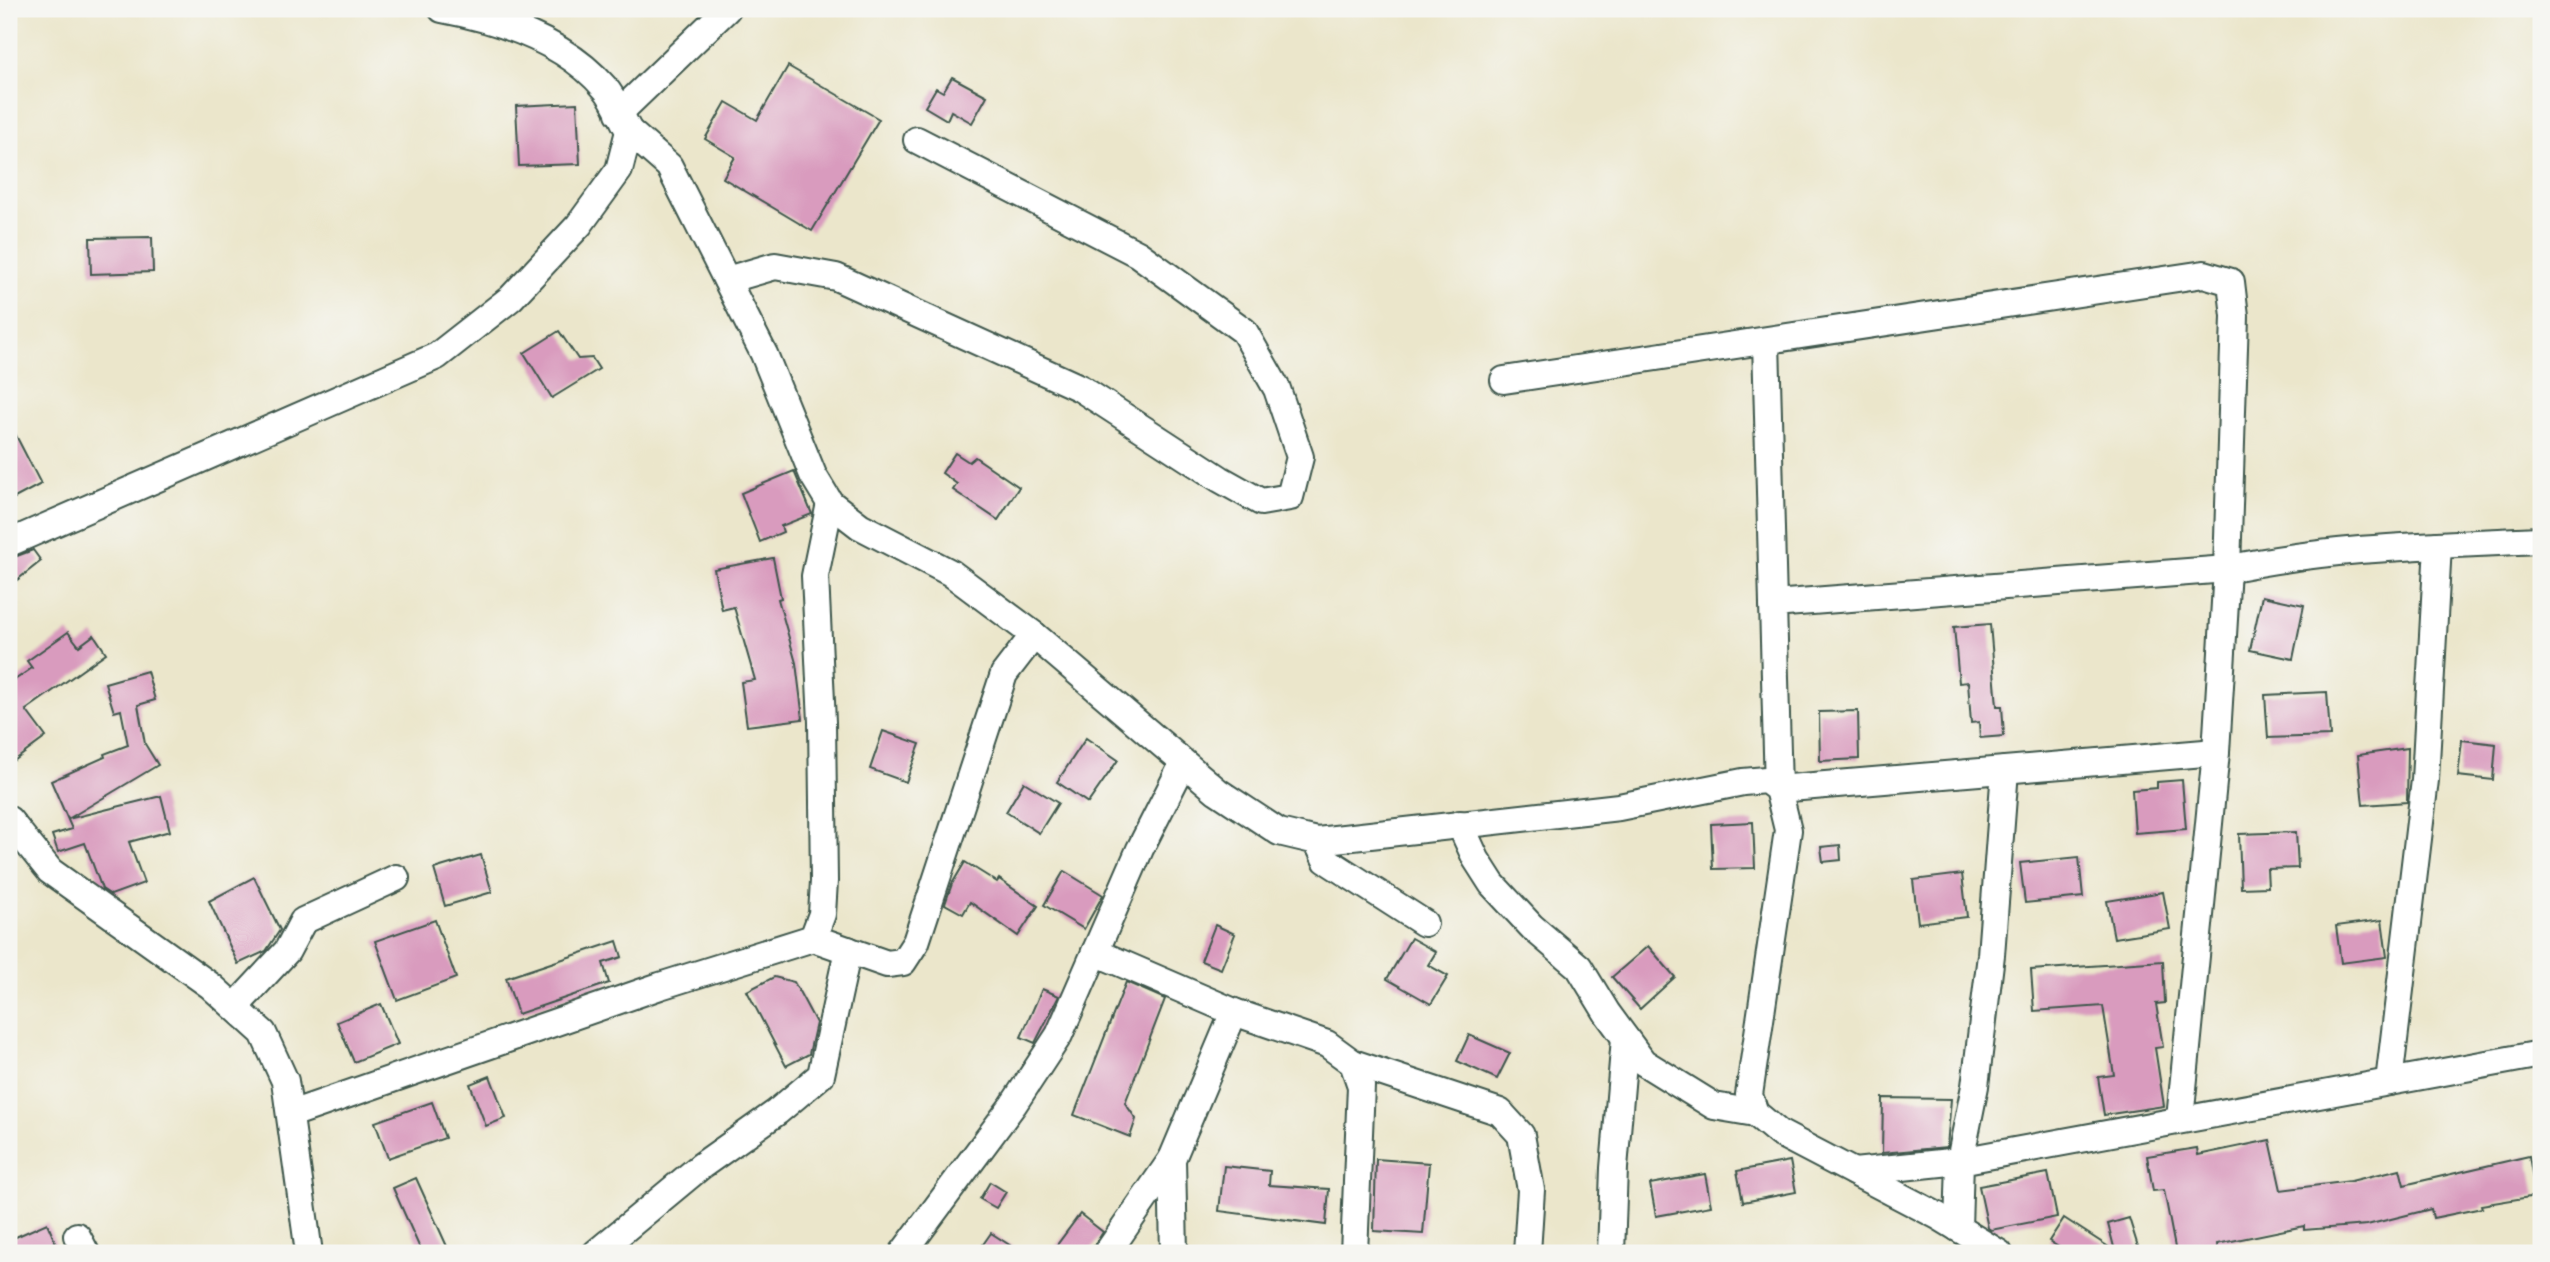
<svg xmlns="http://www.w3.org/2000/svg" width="2550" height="1262" viewBox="0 0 2550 1262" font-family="'Comic Neue',sans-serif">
<rect width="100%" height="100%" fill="#f6f6f2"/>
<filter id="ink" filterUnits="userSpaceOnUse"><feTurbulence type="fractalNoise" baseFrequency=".0143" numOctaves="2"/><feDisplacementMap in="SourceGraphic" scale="14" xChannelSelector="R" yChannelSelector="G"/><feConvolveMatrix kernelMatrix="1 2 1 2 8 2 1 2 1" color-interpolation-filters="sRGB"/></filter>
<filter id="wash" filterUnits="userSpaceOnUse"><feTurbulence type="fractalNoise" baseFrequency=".00686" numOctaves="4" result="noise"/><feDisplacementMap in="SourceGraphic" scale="28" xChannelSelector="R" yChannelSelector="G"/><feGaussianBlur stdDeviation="1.57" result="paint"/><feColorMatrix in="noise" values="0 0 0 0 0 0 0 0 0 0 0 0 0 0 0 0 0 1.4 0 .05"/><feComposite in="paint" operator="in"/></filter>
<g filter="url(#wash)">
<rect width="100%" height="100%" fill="#ebe6cb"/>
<g id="blocks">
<!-- building -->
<g fill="#d99bbe">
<polygon points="788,66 879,119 812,231 723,178 735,157 705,139 726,102 757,120"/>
<polygon points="952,77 987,96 972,123 951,111 947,120 925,107 936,88 943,92"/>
<polygon points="577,103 580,164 519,166 516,106"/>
<polygon points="152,237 153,272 91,274 90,238"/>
<polygon points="559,331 578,359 592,358 599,369 552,398 524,353"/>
<polygon points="9,422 41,484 9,501"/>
<polygon points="955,453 969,462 975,457 1019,487 998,520 953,490 957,484 942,473"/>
<polygon points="794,471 812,514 781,526 783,532 760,542 741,493"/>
<polygon points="33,550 41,561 17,580 9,569 9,559"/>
<polygon points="773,558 781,598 778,599 796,663 803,719 747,726 741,682 755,680 734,607 722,610 714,569"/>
<polygon points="2262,596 2304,605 2293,659 2250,650"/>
<polygon points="1990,624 1997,706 2002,706 2004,736 1980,738 1979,722 1971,723 1968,682 1959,683 1954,627"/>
<polygon points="68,632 79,646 94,635 106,653 26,710 46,737 15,760 9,752 9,684 32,668 27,661"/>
<polygon points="147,671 155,700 138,705 145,744 158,765 68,819 161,796 170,831 129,842 144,883 111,895 102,889 85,843 58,852 52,835 72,829 51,781 105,757 104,754 128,745 121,710 114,712 105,683"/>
<polygon points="2327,692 2330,736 2268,738 2265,695"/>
<polygon points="1858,711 1859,759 1820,761 1819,712"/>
<polygon points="883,731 920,744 906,782 870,769"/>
<polygon points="1086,738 1118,760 1088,803 1057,782"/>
<polygon points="2462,740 2496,744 2493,780 2458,776"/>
<polygon points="2408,748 2407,802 2363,805 2358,755"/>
<polygon points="2182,780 2186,829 2135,833 2132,790 2157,788 2157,782"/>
<polygon points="1024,782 1058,803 1039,833 1006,812"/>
<polygon points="1753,822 1755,868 1713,869 1711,824"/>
<polygon points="2296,832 2298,868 2267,869 2268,887 2241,888 2239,834"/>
<polygon points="1840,845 1841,860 1823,862 1821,847"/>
<polygon points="481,855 492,892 445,906 434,869"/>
<polygon points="2079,857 2083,897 2025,903 2020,863"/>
<polygon points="965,862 997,882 999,879 1038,906 1018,936 970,902 963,914 945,904 952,884"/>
<polygon points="1064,871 1103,895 1084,929 1044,905"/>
<polygon points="1962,874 1967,917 1918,923 1913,880"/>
<polygon points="254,877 280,930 266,951 238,964 209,901"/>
<polygon points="2163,892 2170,929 2114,938 2107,901"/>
<polygon points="435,920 456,978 397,1000 375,941"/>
<polygon points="2382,920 2387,957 2341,963 2336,926"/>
<polygon points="1215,925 1235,934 1221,969 1201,961"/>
<polygon points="1411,938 1436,952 1428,965 1448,976 1431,1004 1387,979"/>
<polygon points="617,941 622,957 603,963 609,983 518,1014 506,978"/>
<polygon points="1648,946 1675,977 1640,1009 1612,977"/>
<polygon points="2163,961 2165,1003 2156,1004 2163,1047 2155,1048 2164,1106 2104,1115 2098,1077 2114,1075 2103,1006 2034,1011 2031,970"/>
<polygon points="774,977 794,982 816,1023 809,1054 786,1066 747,991"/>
<polygon points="1126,982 1165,999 1125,1103 1136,1119 1130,1137 1074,1115"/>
<polygon points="1042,989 1059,996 1035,1043 1021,1037"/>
<polygon points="381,1004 398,1044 354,1062 337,1022"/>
<polygon points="1469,1035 1510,1053 1497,1079 1457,1061"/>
<polygon points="490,1076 506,1118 486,1126 470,1084"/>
<polygon points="1883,1098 1951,1099 1947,1147 1882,1153"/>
<polygon points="432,1102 445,1138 388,1158 375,1122"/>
<polygon points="2270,1140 2281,1190 2351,1181 2400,1169 2404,1185 2529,1156 2536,1196 2481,1205 2482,1208 2433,1218 2431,1209 2367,1225 2304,1230 2304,1226 2217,1244 2218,1253 2176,1253 2164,1190 2153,1191 2147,1156 2197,1148 2198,1155"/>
<polygon points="1376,1159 1429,1163 1423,1234 1374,1231"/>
<polygon points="1790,1161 1796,1192 1743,1202 1737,1171"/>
<polygon points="1224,1166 1270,1171 1269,1185 1329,1189 1326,1225 1219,1211"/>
<polygon points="2048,1173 2057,1217 1991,1230 1988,1228 1979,1186"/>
<polygon points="1705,1174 1711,1206 1656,1216 1650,1184"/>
<polygon points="416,1178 450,1253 422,1253 393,1188"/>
<polygon points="990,1182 1006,1192 996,1208 980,1199"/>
<polygon points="1080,1214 1103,1232 1091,1251 1051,1253"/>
<polygon points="2064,1218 2115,1251 2108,1224 2129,1218 2140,1253 2068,1253 2049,1241"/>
<polygon points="47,1223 60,1253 9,1253 9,1240"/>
<polygon points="991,1233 1022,1253 977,1253"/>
</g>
</g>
</g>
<g filter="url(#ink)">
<use href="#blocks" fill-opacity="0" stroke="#3e564b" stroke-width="2"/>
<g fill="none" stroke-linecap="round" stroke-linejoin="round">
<defs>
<g id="minor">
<polyline points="619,113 727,9"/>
<polyline points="629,131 669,166 764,354 813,475 830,503 860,526 951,573 1034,635 1217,791 1279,832 1317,841 1619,807 1743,782 1766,780 1778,789 1788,830 1749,1095 1755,1113 1779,1133 1938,1216 1999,1253"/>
<polyline points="727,280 775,266 836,277 1080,388 1220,479 1261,502 1290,497 1300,457 1277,389 1244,331 1138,254 917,140"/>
<polyline points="1766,341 1773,604"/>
<polyline points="1504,380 2204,274 2231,282 2235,316 2227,569 2216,752 2180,1119"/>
<path d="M9 543 437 356 511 298 579 225 619 170 629 131C621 117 615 99 605 88 565 41 501 20 442 9"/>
<path d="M2216 752 1778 789 1773 604 2227 569C2330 547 2437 545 2541 540"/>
<polyline points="9,820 50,871 211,986 263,1033 285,1081 309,1253"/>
<polyline points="1460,824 1476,859 1492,884 1532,927 1579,967 1607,1013 1643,1062 1714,1106 1755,1113"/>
<polyline points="1317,841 1326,860 1424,923"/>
<polyline points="813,938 887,964 903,962 916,942 1004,674 1034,635"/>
<polyline points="1095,952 1234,1012 1327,1044 1353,1063 1361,1086 1354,1253"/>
<polyline points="235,1007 287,951 303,921 396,878"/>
<polyline points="1353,1063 1500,1112 1521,1135 1531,1190 1527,1253"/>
<polyline points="2389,1082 2425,780 2438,545"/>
<polyline points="291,1114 660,986 813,938 822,914 824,881 822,722 815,576 830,503"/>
<polyline points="1854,1172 1960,1161 1975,1086 1991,955 2005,770"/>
<polyline points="1958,1228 1960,1161 2541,1054"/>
<polyline points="77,1236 86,1253"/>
<polyline points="596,1253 701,1166 777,1112 821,1075 848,950"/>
<polyline points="903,1253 1013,1105 1059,1035 1140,849 1183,764"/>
<polyline points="1107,1253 1172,1159"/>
<polyline points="1174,1253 1172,1159 1234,1012"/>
<polyline points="1611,1253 1614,1168 1625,1038"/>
</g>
</defs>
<!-- minor casing -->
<use href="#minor" stroke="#3e564b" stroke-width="30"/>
<!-- minor -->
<use href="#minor" stroke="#fff" stroke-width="26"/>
</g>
</g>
<!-- margin -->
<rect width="2550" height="1262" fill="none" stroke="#f6f6f2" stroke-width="35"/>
</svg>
